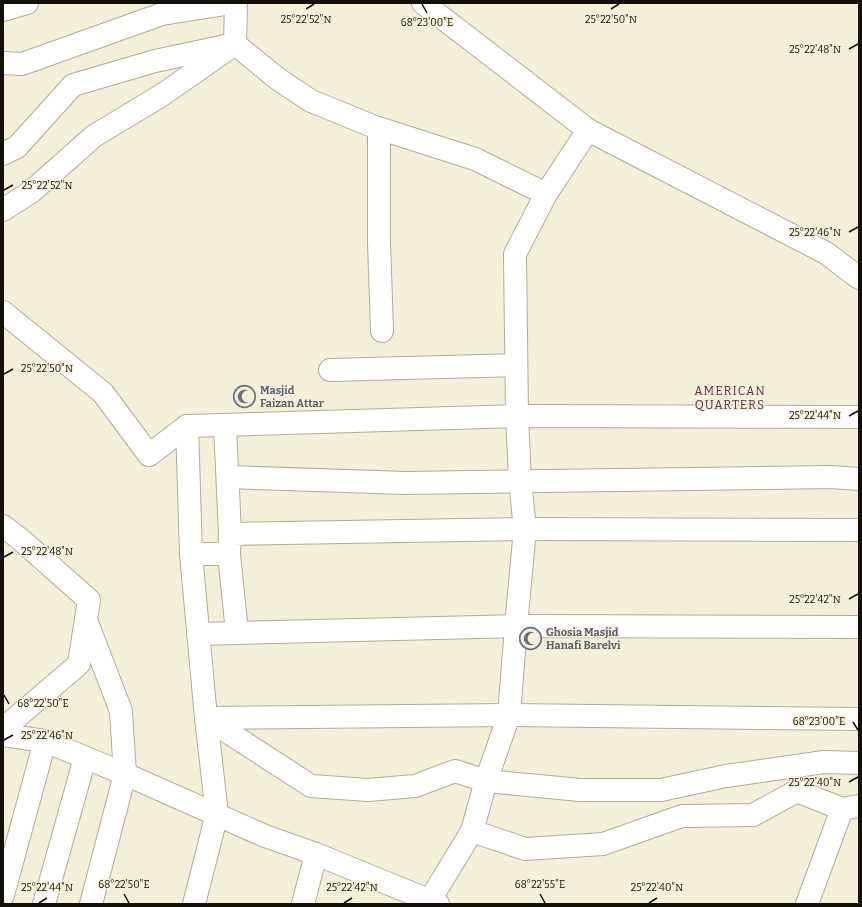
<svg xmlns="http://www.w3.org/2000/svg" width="862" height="907" viewBox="0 0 862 907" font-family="Bitter,serif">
<rect width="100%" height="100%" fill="#f4efd9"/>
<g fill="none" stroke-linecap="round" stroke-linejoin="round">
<defs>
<g id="minor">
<polyline points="423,3 588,130 826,253 859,278"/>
<polyline points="3,10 27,3"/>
<polyline points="3,63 22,64 162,14 232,3"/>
<polyline points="379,129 379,242 382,331"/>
<polyline points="3,154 17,147 73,85 155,61 235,44 278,79 311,101 375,127 475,159 546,194"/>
<polyline points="3,210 31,192 94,136 162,95 235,44 236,3"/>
<polyline points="3,312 103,393 149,455 187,426 517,416 859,417"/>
<polyline points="330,370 516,365"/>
<polyline points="225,425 230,534"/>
<polyline points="187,426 191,554 206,718 217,814 194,904"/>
<polyline points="228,477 405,483 830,477 859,479"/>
<polyline points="3,526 20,539 89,600 79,664 3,729"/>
<polyline points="191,554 229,554 230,534 525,529 859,530"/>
<polyline points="229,554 237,632"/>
<polyline points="86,620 121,711 125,774 91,904"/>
<polyline points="198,634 516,626 859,627"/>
<polyline points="206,718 311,786 368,790 415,786 455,771 486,781 580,790 661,790 726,776 824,762 859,763"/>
<polyline points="206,718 509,715 859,719"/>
<polyline points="3,735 45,741 125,774 265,836 316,854 438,904"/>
<polyline points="472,831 525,849 603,844 682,816 753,815 797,791 842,809"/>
<polyline points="3,895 45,741"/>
<polyline points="44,904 85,758"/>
<polyline points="303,904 316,854"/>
<polyline points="429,904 430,900 472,831 486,781 509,715 516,626 525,529 520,481 517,416 515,254 546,194 588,130"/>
<polyline points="807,904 842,809 859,806"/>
</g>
</defs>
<!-- minor casing -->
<use href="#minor" stroke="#b1ac97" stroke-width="24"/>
<!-- minor -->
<use href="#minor" stroke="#fff" stroke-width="22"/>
</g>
<!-- ticks -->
<path fill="none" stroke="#121009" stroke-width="1.5" d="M422 4 427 13M306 9 314 4M611 9 619 4M849 49 858 44M4 190 13 185M849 232 858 227M4 374 13 369M849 416 858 411M4 557 13 552M849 599 858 594M4 695 9 704M853 722 858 730M4 740 13 735M849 782 858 777M124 894 129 903M540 894 545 903M39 903 47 898M344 903 352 898M649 903 657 898"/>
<!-- icons -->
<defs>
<symbol id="mosque-ring" viewBox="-11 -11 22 22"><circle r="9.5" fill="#f4efd9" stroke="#6b7280" stroke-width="1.5"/><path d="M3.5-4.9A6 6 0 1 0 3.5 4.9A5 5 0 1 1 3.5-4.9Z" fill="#6b7280"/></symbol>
</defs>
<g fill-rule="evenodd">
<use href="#mosque-ring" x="232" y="384" width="25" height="25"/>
<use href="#mosque-ring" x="518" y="626" width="25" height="25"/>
</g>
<g text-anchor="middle" stroke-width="3" stroke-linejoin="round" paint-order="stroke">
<!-- worship labels -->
<g font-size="11" font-weight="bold" fill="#5b616d" stroke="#f4efd9" text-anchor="start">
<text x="260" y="394">Masjid<tspan x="260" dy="13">Faizan Attar</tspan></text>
<text x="546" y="636">Ghosia Masjid<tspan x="546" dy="13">Hanafi Barelvi</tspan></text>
</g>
<!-- neighbourhood labels -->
<g font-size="12" letter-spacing="1" fill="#66284c" stroke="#f4efd9">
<text x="730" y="395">AMERICAN<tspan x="730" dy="14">QUARTERS</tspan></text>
</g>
</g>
<g font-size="10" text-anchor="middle" fill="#121009" stroke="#f4efd9" stroke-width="3" stroke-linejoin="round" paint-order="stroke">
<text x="306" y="23">25°22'52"N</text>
<text x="611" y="23">25°22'50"N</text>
<text x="427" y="26">68°23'00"E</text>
<text x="815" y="53">25°22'48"N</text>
<text x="47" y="189">25°22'52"N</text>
<text x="815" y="236">25°22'46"N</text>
<text x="47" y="372">25°22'50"N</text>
<text x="815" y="419">25°22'44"N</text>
<text x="47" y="555">25°22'48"N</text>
<text x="815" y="603">25°22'42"N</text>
<text x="43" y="707">68°22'50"E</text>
<text x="819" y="725">68°23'00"E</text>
<text x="47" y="739">25°22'46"N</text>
<text x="815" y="786">25°22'40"N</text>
<text x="124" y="888">68°22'50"E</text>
<text x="540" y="888">68°22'55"E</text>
<text x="47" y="891">25°22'44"N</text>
<text x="352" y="891">25°22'42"N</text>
<text x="657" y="891">25°22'40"N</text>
</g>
<!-- border -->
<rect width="862" height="907" fill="none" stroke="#121009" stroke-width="8"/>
</svg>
